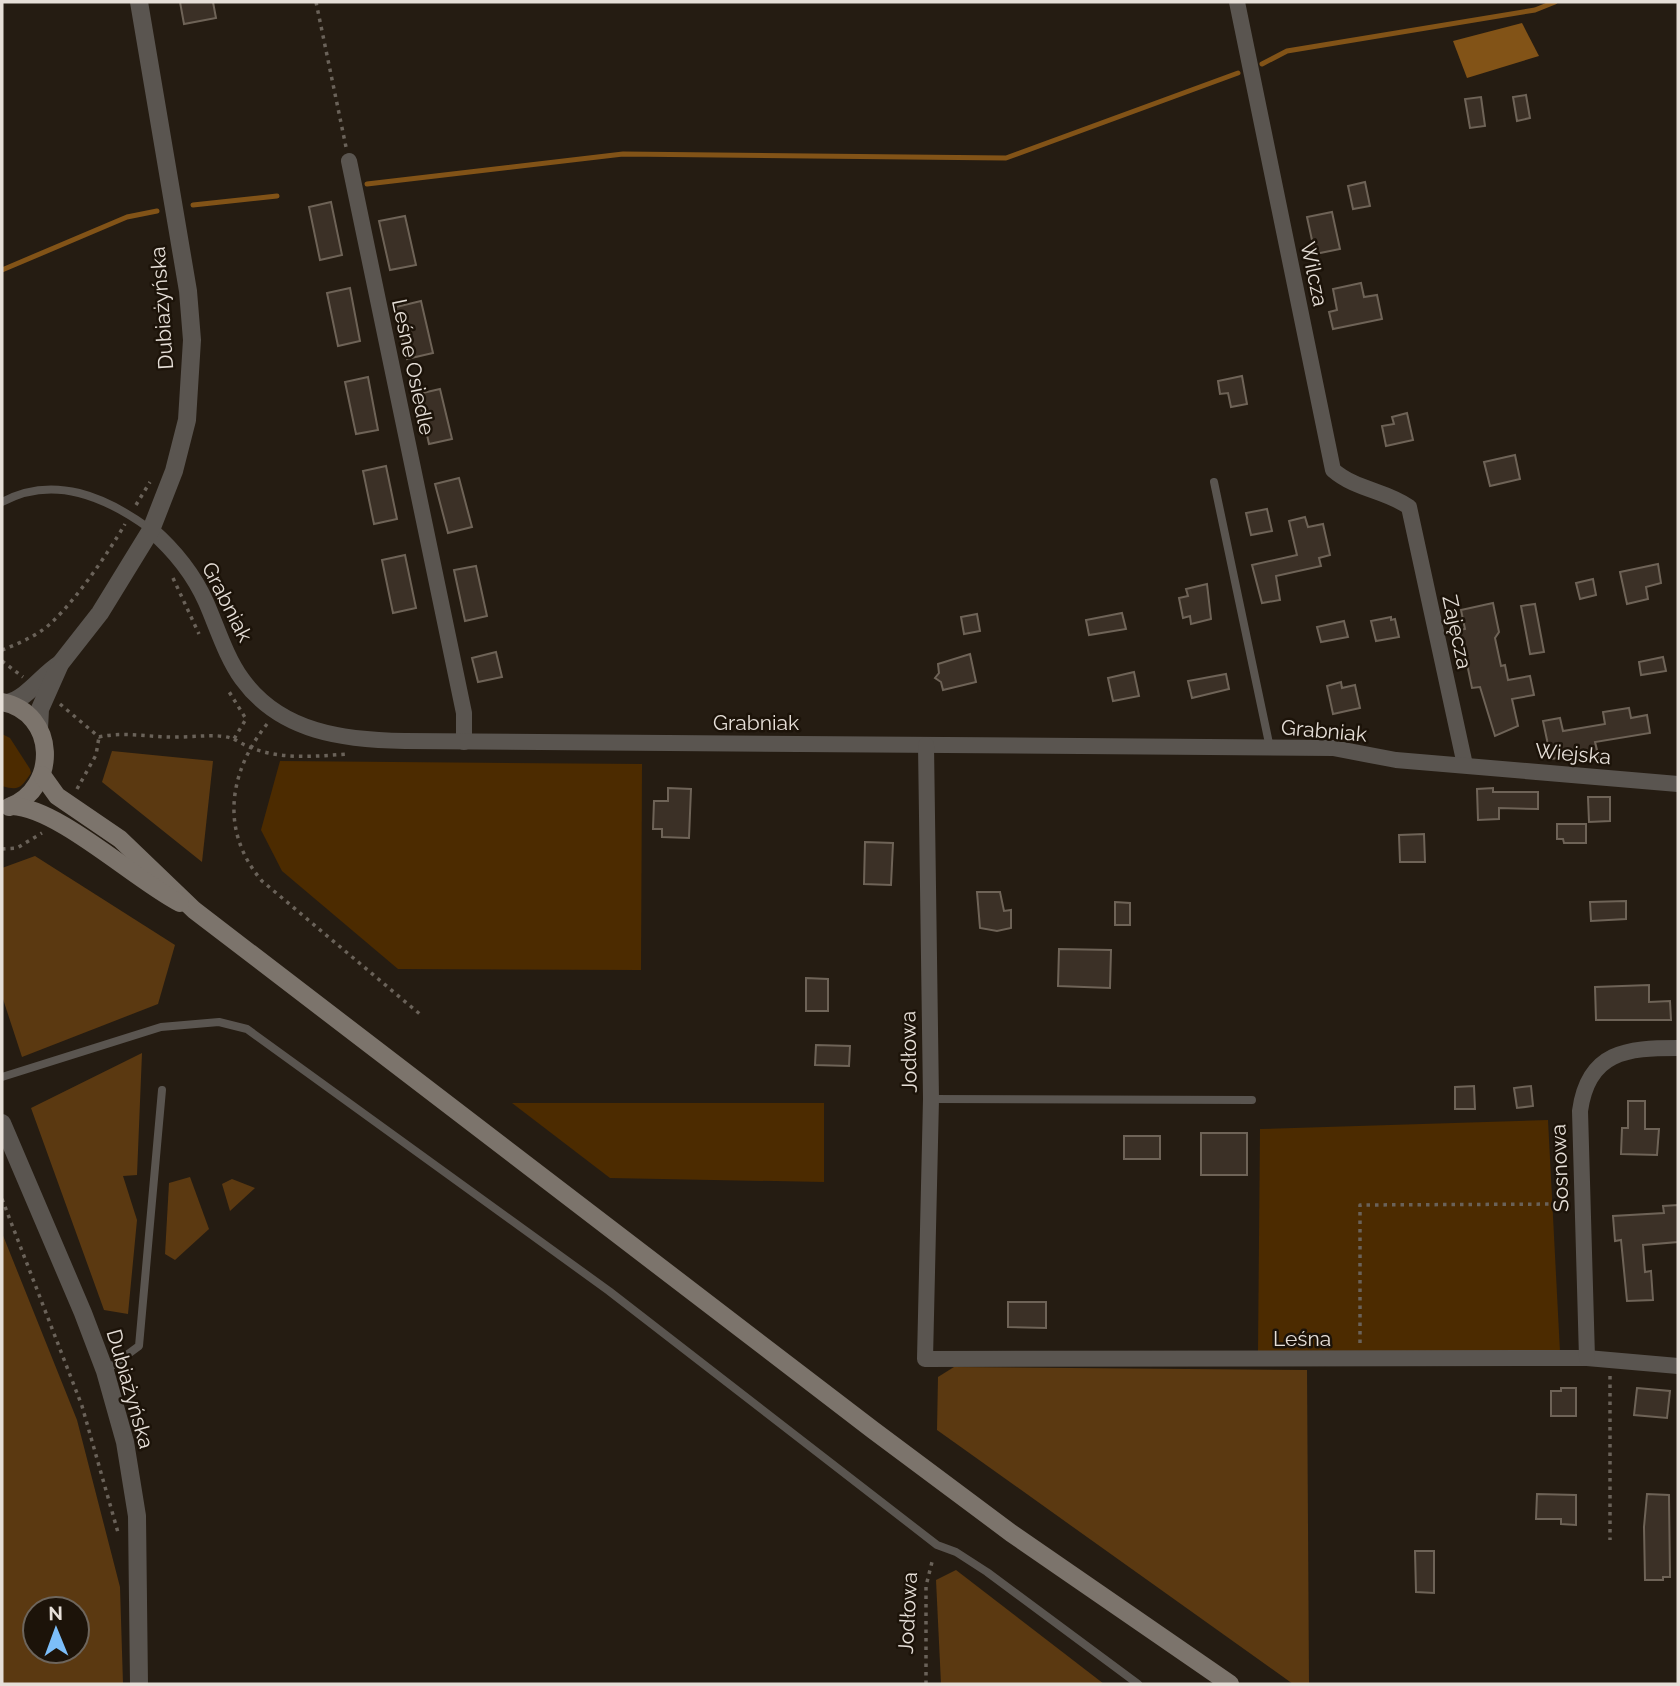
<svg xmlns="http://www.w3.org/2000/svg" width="1680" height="1686" viewBox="0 0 1680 1686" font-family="Raleway,sans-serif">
<rect width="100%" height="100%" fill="#251c12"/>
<!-- green -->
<g fill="#4c2b00">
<path d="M2 734 10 738 30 769 31 773C21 788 19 791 2 786Z"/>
<polygon points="280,761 642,764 641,970 398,969 282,871 261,830"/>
<polygon points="512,1103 824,1103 824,1182 610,1178"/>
<polygon points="1548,1120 1560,1352 1258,1352 1260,1129"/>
</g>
<!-- forest -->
<g fill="#5b3911" fill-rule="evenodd">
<polygon points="112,751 213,761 202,862 102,782"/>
<polygon points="35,856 175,945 158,1004 22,1057 2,996 2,868"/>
<polygon points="142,1053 137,1175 123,1176 137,1220 128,1314 104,1310 31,1108"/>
<polygon points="190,1177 209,1229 175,1260 165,1254 169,1183"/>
<polygon points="232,1179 255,1188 230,1211 222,1184"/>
<path d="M2 1233 77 1420 120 1587 123 1684H2ZM77 1609V1651H35V1609Z"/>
<polygon points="954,1367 1307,1370 1309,1684 1293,1684 937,1430 938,1377"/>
<polygon points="956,1570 1104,1684 941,1684 936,1580"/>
</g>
<!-- water -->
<polygon fill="#825317" points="1522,23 1539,56 1467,78 1453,41"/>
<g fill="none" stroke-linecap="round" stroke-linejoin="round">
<!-- stream -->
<g stroke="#825317" stroke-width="5">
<polyline points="1262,64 1287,51 1535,10 1555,2"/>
<polyline points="367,184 623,154 1006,158 1238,73"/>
<polyline points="193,205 277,196"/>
<polyline points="2,270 127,217 157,211"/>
</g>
</g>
<!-- building -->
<g fill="#3b3026" stroke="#6e6357" stroke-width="2">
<polygon points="180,2 213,2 216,18 184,24"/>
<polygon points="1526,95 1530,118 1517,121 1513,97"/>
<polygon points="1481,97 1485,126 1470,128 1465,99"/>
<polygon points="1365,182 1370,206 1353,209 1348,186"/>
<polygon points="331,202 342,255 320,260 309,207"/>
<polygon points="1332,212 1340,249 1315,254 1307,217"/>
<polygon points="405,216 416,265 390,270 379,221"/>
<polygon points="1361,283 1364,297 1377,295 1382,319 1333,329 1329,312 1337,310 1333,289"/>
<polygon points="350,288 360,341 338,346 327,293"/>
<polygon points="421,301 433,353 407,359 396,307"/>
<polygon points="1242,376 1247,404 1231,407 1228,393 1220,394 1218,381"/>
<polygon points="368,377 378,430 356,434 345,382"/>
<polygon points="440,389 452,439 429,444 418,394"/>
<polygon points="1407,413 1413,440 1386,446 1382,426 1394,424 1392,417"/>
<polygon points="1515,455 1520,479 1490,486 1484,462"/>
<polygon points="386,466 397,519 374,524 363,471"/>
<polygon points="459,478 472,527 448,533 435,484"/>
<polygon points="1267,509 1272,531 1251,535 1246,513"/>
<polygon points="1305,517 1308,527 1323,524 1330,555 1319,558 1321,566 1276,576 1280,600 1262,603 1252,565 1297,555 1289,521"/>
<polygon points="405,555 416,608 393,613 382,560"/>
<polygon points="1658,564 1661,583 1646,587 1648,599 1627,604 1620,572"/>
<polygon points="476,566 487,616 465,621 454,570"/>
<polygon points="1593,579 1596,595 1580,599 1576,583"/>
<polygon points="1207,584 1211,619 1191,624 1190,616 1183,618 1179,598 1188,596 1186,589"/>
<polygon points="1493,603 1499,632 1495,638 1501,666 1505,665 1508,680 1530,676 1534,695 1512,699 1518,726 1495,736 1480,687 1472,688 1460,630 1465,629 1461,610"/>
<polygon points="1535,604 1544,652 1530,654 1521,606"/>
<polygon points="1122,613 1126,629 1089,635 1086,620"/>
<polygon points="977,614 980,631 964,634 961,617"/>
<polygon points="1391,617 1391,620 1395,619 1399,637 1376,641 1371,621"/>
<polygon points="1344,621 1348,637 1321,642 1317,627"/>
<polygon points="496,652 502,677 478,682 472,658"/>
<polygon points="970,654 976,682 943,690 941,682 935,678 939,673 938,664"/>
<polygon points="1663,657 1666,671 1641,675 1639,662"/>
<polygon points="1134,672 1139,696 1113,701 1108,678"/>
<polygon points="1226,674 1229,689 1192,698 1188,681"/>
<polygon points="1341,682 1342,688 1355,685 1360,708 1333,714 1327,686"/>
<polygon points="1629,708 1631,718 1647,715 1650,733 1595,742 1599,758 1580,761 1579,754 1551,759 1543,721 1560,718 1563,731 1605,724 1603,712"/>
<polygon points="668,788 691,789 689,838 662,837 662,829 653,829 654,801 668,801"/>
<polygon points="1493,788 1493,792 1538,792 1538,809 1499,808 1499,819 1478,820 1477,789"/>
<polygon points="1588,797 1610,797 1610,821 1589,822"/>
<polygon points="1557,824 1586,824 1586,843 1564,843 1563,839 1557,839"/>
<polygon points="1424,834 1425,862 1400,862 1399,835"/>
<polygon points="865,842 893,843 891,885 864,884"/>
<polygon points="977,892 1000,892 1004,911 1011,910 1011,928 997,931 980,928"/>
<polygon points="1626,901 1626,919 1591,921 1590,902"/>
<polygon points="1115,902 1130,903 1130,925 1115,925"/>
<polygon points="1059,949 1111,950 1110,988 1058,986"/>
<polygon points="806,978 828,979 828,1011 806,1011"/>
<polygon points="1649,985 1649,1002 1670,1001 1671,1020 1596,1020 1595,987"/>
<polygon points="816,1045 850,1046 849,1066 815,1065"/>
<polygon points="1474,1086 1475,1109 1455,1109 1455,1087"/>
<polygon points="1531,1086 1533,1106 1517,1108 1514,1088"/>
<polygon points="1628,1101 1645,1101 1645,1129 1659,1129 1657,1155 1621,1154 1622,1128 1628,1128"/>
<rect x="1201" y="1133" width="46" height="42"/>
<rect x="1124" y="1136" width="36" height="23"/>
<polygon points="1678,1205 1678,1242 1643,1245 1645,1272 1651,1271 1653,1300 1627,1301 1621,1240 1615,1241 1613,1216 1664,1213 1663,1206"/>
<polygon points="1008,1302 1046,1302 1046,1328 1008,1327"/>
<polygon points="1561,1388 1576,1388 1576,1416 1551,1416 1551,1391 1561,1391"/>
<polygon points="1637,1388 1670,1391 1667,1418 1634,1415"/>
<polygon points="1537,1494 1576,1495 1576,1525 1561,1524 1561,1519 1536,1519"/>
<polygon points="1647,1494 1669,1495 1670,1577 1663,1577 1663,1580 1645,1580 1644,1527"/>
<polygon points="1415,1551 1434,1551 1434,1593 1416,1592"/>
</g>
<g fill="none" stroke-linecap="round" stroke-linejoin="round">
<!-- path -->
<g stroke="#6a6259" stroke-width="3.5" stroke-dasharray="3.5 5" stroke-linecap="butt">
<polyline points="316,2 346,147"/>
<polyline points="136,505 150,482"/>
<polyline points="173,578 199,634"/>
<path d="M2 650C15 645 29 639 41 631 67 614 109 552 125 524"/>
<polyline points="2,661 23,677"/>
<path d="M60 704 99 737C127 731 152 738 180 737 199 737 217 733 234 739L246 719 228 690"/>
<path d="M267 724C228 773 220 832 262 881L421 1015"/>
<path d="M234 739C269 761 308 757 347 754"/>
<polyline points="77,789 96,755 99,737"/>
<polyline points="2,849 17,848 42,833"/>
<polyline points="2,1199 82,1406 119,1536"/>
<polyline points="1360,1343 1360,1205 1563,1204"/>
<polyline points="1610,1376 1610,1540"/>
<polyline points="926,1684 926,1586 933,1558"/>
</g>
<!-- service -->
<g stroke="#5a5550" stroke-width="8">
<polyline points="1214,482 1270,748"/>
<path d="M2 502C54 474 106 497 150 529"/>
<polyline points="2,1077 161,1027 219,1022 247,1029 609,1291 937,1545 956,1552 987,1572 1138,1684"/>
<polyline points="931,1099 1252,1100"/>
<polyline points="105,1371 139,1346 162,1090"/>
</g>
<!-- minor -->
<g stroke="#5a5550" stroke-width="16">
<path d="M1237 2 1333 470C1356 490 1385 490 1409 507L1465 765"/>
<polyline points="349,161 464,713 464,742"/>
<path d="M151 530C174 550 193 573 206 602 217 627 226 657 242 679 281 733 345 740 405 741L1333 748 1396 760 1678 784"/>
<polyline points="926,745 931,1099 925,1359 1587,1358 1678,1366"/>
<path d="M1587 1358 1580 1111C1588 1051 1627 1048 1678 1048"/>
</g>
<!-- tertiary -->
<g stroke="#5a5550" stroke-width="18">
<path d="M7 703C27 699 42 675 60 664"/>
<polyline points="39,729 40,709 60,664 100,613 151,530 174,471 187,420 192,340 188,291 139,2"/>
<polyline points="2,1123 83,1313 105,1371 125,1442 137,1516 139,1684"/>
</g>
<!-- secondary -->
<g stroke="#7c746c" stroke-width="18">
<path d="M2 702C57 713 59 788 9 807"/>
<polyline points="42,775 57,796 120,839 194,910 873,1430 1011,1533 1230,1684"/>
<path d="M12 806C59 808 135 880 180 903"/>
</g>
</g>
<g text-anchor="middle" stroke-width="5" stroke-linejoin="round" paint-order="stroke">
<!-- street labels -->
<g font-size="21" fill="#e6dfd8" stroke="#1c1309">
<text transform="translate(1314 274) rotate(78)" y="7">Wilcza</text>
<text transform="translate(162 308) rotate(-94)" y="7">Dubiażyńska</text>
<text transform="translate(413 367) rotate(78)" y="7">Leśne Osiedle</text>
<text transform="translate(227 602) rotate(63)" y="7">Grabniak</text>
<text transform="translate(1457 632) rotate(78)" y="7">Zajęcza</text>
<text x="756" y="730">Grabniak</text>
<text transform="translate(1324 731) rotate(5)" y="7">Grabniak</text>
<text transform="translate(1573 754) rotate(5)" y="7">Wiejska</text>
<text transform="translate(909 1052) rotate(-91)" y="7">Jodłowa</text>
<text transform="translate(1560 1168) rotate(-92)" y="7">Sosnowa</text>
<text x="1302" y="1346">Leśna</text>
<text transform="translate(130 1389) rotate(74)" y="7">Dubiażyńska</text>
<text transform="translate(908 1613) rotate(-87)" y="7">Jodłowa</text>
</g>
</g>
<!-- border -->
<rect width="1680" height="1686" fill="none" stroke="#e6dfd8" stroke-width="7"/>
<!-- north arrow -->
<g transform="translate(56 1630) rotate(359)"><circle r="33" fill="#1c1309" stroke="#6d655c" stroke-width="2"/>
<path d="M0-5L12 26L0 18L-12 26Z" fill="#7cbef9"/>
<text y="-10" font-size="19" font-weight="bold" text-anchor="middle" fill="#e6dfd8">N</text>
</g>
</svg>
